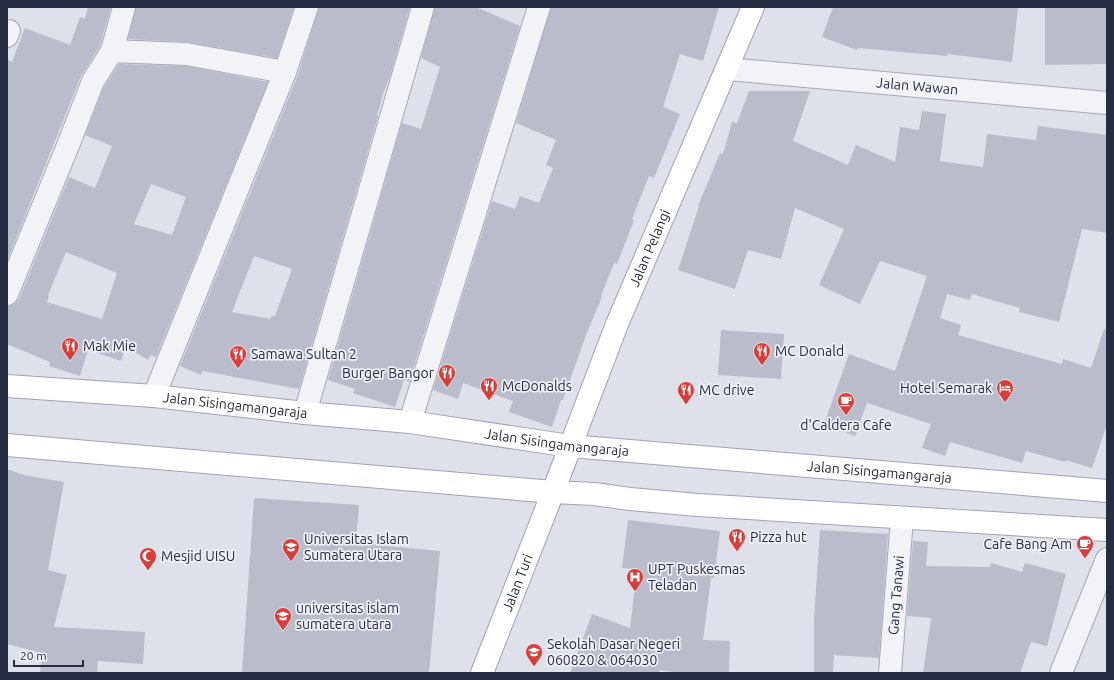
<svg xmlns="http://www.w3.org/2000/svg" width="1114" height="680" viewBox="0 0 1114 680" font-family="Ubuntu,sans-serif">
<rect width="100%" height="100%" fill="#dfe1ea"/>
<!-- building -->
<g fill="#b9bcca" fill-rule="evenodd">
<polygon points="88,7 111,7 100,46 81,76 7,261 7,59 12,62 25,28 70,45 80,17 85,19"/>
<polygon points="136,7 294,7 277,58 188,42 128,39"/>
<path d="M319 7H410L390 76 383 94 377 116H378L299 389 202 371 201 375 180 366 297 77ZM254 256 292 269 275 316H271V319L232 312Z"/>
<polygon points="435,7 476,7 520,26 409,382 404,380 395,407 353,393 355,389 328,380 402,123 421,129 440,67 421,58"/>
<polygon points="551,7 719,7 703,61 680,54 663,107 680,114 654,178 649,176 632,219 634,220 617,264 614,263 601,296 602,297 586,335 563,400 561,400 552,427 509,412 513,401 463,383 458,399 433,390 492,201 515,209 520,196 539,203 553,168 546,165 556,140 516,123"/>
<polygon points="833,7 1018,7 1012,62 947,54 947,56 858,48 857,50 822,37"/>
<polygon points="1045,7 1107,7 1107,64 1045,65"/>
<path d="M119 64 185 66 268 82 156 357 151 355 148 360 126 347 121 361 88 350 80 376 49 366 50 362 7 344V306L14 304 19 299 69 177 95 188 112 146 85 135 104 87ZM151 184 186 197 172 235 134 224ZM66 252 117 273 102 319 47 302 49 296 48 295Z"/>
<polygon points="749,91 810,91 793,141 848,165 856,145 895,162 900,127 919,130 922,111 946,114 940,161 983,167 987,134 1036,140 1038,126 1107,135 1107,233 1082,229 1059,322 1019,312 1020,308 972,294 970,300 947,294 940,318 961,325 958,335 1062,364 1063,359 1091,368 1104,329 1107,330 1107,424 1092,468 1066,460 1065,462 1026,451 1022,463 950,442 945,456 922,448 931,424 867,403 855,436 824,424 849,354 895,371 927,276 880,261 860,304 819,285 844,229 795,208 781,259 748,250 735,289 678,270 699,206 698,206 720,153 723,154 732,122 737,123"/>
<polygon points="721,330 784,334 781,379 718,375"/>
<polygon points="7,469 24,475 64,482 48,570 67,575 54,627 145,632 143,664 98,661 97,673 40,673 42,653 7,644"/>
<polygon points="254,498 359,505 356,543 440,551 429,673 242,673"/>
<polygon points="628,520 720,531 714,578 711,578 703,640 730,641 729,673 679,673 660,670 659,673 570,673 592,614 630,628 637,569 622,568"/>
<polygon points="820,530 888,534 879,658 834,655 833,673 814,673 814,619"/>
<polygon points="913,541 928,542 926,566 990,567 991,563 1022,572 1025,563 1066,574 1047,646 1031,642 1020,673 923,673 931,618 907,616"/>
</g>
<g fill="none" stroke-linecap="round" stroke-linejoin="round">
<defs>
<g id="minor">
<polyline points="7,36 9,31"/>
<polyline points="112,51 124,7"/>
<path id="s1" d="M727 69 1107 103"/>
<polyline points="7,294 69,143 93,81 112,51 186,54 285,72"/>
<polyline points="154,396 285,72 307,7"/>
<polyline points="305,413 423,7"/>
<polyline points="410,422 539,7"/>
<path id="s2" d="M890 673 902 518"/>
<polyline points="1061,673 1107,559"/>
</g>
<g id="major">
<path id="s3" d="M7 386 154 396 305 413 410 422 570 446 1107 491"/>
<polyline points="7,445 553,492 594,494 630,499 698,505 1107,530"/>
<path id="s4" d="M482 673 553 492 617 324 753 7"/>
</g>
</defs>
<!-- minor casing -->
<use href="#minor" stroke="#a4a7b4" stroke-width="24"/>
<!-- major casing -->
<use href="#major" stroke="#9da3b6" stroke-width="24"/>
<!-- minor -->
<use href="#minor" stroke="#f2f3f7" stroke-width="22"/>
<!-- major -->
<use href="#major" stroke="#fff" stroke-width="22"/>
</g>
<!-- icons -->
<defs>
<symbol id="restaurant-pin" viewBox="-11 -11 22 30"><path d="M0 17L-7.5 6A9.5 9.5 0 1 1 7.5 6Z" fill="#d93c39" stroke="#eff1f7"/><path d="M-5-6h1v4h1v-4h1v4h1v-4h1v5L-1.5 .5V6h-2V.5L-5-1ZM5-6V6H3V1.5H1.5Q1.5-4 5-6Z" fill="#fff"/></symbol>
<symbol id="hotel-pin" viewBox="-11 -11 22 30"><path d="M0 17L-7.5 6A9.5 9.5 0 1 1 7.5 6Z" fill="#d93c39" stroke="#eff1f7"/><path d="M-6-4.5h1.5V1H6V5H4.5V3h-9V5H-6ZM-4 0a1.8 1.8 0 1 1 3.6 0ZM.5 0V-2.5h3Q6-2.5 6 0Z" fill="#fff"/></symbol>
<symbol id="cafe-pin" viewBox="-11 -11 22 30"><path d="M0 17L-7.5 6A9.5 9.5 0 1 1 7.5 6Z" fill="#d93c39" stroke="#eff1f7"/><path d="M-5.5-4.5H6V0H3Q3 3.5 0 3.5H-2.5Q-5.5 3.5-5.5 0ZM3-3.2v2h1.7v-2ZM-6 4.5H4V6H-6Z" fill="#fff"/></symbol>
<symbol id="university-pin" viewBox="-11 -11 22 30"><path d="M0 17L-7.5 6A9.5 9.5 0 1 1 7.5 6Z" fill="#d93c39" stroke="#eff1f7"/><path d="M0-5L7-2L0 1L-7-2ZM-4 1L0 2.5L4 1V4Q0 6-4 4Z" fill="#fff"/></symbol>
<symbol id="mosque-pin" viewBox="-11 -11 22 30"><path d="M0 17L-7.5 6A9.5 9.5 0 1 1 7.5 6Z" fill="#d93c39" stroke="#eff1f7"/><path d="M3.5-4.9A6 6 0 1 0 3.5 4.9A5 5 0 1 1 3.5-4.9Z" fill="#fff"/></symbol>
<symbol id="hospital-pin" viewBox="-11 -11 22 30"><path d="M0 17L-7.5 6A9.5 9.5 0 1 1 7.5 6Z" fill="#d93c39" stroke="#eff1f7"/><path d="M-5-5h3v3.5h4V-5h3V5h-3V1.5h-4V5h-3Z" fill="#fff"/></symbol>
<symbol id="school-pin" viewBox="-11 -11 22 30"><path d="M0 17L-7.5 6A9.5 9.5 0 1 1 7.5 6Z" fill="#d93c39" stroke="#eff1f7"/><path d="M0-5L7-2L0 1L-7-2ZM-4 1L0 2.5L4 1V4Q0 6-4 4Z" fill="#fff"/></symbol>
</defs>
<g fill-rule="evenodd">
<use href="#restaurant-pin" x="60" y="336" width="20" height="27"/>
<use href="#restaurant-pin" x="752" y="341" width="20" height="27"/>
<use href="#restaurant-pin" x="228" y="344" width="20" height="27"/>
<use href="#restaurant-pin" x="437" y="363" width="20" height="27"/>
<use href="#restaurant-pin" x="479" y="376" width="20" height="27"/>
<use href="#hotel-pin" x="995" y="378" width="20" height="27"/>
<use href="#restaurant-pin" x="676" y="380" width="20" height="27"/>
<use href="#cafe-pin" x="836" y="391" width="20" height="27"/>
<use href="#restaurant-pin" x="727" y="527" width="20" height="27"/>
<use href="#cafe-pin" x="1075" y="534" width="20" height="27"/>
<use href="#university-pin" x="281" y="537" width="20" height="27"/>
<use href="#mosque-pin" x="138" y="546" width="20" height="27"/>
<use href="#hospital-pin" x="625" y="567" width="20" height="27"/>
<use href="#school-pin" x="273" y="606" width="20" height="27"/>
<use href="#school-pin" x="524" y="642" width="20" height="27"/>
</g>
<g text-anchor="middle" stroke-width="3.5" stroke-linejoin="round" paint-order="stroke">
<!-- street labels -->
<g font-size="14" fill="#262c42" stroke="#eff1f7">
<text dy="5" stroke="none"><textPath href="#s1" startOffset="191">Jalan Wawan</textPath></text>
<text dy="5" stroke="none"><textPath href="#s4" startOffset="457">Jalan Pelangi</textPath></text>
<text dy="5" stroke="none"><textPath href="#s3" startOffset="229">Jalan Sisingamangaraja</textPath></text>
<text dy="5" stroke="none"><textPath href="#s3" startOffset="553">Jalan Sisingamangaraja</textPath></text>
<text dy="5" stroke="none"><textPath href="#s3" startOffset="877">Jalan Sisingamangaraja</textPath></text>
<text dy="5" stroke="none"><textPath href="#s4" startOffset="97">Jalan Turi</textPath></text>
<text dy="5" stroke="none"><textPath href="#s2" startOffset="78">Gang Tanawi</textPath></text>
</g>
<!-- poi labels -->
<g font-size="14" fill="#262c42" stroke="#eff1f7" text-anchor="start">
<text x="83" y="351">Mak Mie</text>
<text x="775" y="356">MC Donald</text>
<text x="251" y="359">Samawa Sultan 2</text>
<text x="434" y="378" text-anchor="end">Burger Bangor</text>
<text x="502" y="391">McDonalds</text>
<text x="992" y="393" text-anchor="end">Hotel Semarak</text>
<text x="699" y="395">MC drive</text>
<text x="846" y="430" text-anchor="middle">d'Caldera Cafe</text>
<text x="750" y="542">Pizza hut</text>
<text x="304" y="544">Universitas Islam<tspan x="304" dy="16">Sumatera Utara</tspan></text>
<text x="1072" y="549" text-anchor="end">Cafe Bang Am</text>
<text x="161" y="561">Mesjid UISU</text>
<text x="648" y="574">UPT Puskesmas<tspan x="648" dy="16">Teladan</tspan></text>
<text x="296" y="613">universitas islam<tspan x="296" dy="16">sumatera utara</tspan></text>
<text x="547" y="649">Sekolah Dasar Negeri<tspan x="547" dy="16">060820 &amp; 064030</tspan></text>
</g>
</g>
<!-- border -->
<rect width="1114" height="680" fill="none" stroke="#262c42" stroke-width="16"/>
<!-- scale -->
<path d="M14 660v6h69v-6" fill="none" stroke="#262c42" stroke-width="2"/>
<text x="20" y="660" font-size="12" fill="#262c42" stroke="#eff1f7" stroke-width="3" paint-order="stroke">20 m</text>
</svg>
